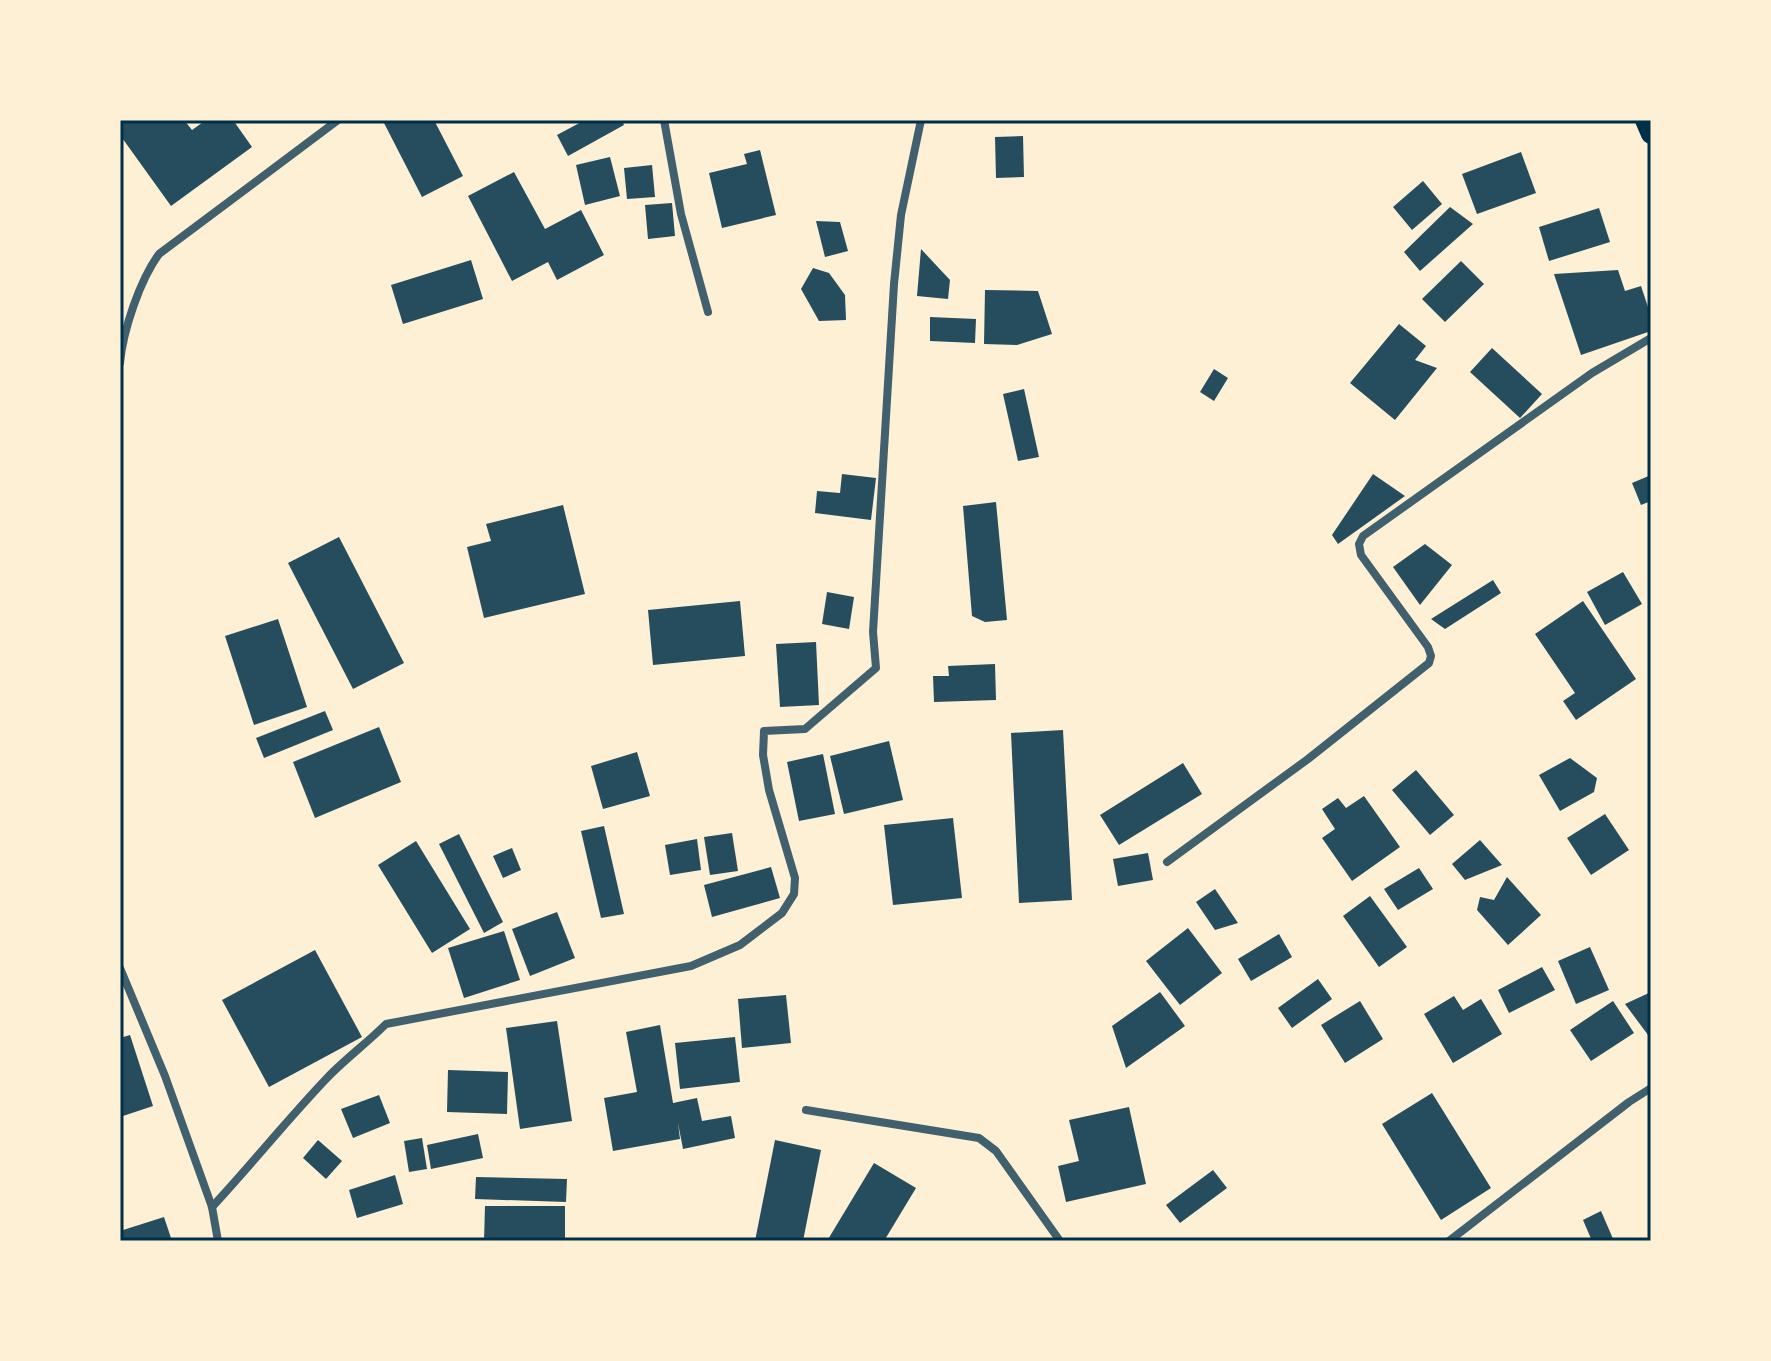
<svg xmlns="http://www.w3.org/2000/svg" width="1771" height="1361" viewBox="0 0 1771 1361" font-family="Roboto,sans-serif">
<rect width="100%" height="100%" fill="#fdf0d5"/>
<!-- building -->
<g fill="#264d5e">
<polygon points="127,120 184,120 192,130 206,120 233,120 252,147 171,206 120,135 120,125"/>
<polygon points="389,120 434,120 463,176 422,197 384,123"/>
<polygon points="585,120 622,120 624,125 568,156 557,135"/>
<polygon points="1023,136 1024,177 996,178 995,137"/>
<polygon points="760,150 776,215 722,228 709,173 747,164 744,154"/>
<polygon points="1521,152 1536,193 1477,214 1462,174"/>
<polygon points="610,157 620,196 585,205 576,165"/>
<polygon points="652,165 655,197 627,199 624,168"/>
<polygon points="514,172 545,229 581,210 604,255 557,280 548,262 512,281 468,196"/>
<polygon points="1423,181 1442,204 1412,230 1393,207"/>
<polygon points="672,203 675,236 648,239 645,205"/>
<polygon points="1450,207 1473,224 1420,271 1404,252"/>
<polygon points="1599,208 1610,242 1549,261 1539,227"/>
<polygon points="816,221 840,222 848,251 825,257"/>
<polygon points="921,249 950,280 948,299 917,296"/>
<polygon points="471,260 483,299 403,324 391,285"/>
<polygon points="1461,261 1484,284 1445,322 1422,299"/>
<polygon points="813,268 829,273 845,295 846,320 819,321 801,289"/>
<polygon points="1618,270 1625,291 1641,286 1651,316 1651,331 1581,355 1554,274"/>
<polygon points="985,290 1038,291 1052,334 1017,345 984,344"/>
<polygon points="930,317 976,319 975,343 930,341"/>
<polygon points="1399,324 1426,346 1415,360 1437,368 1395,420 1350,383"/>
<polygon points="1492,348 1542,394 1520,418 1470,372"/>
<polygon points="1214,369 1228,378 1214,401 1200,392"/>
<polygon points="1024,389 1039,457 1018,461 1003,394"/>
<polygon points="842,474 876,478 871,520 815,513 817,491 840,493"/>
<polygon points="1373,474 1405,496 1338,544 1332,535"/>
<polygon points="1651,475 1651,501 1641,505 1632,483"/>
<polygon points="996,502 1007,620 985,622 972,616 963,506"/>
<polygon points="563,505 585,594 484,618 467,547 491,541 486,524"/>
<polygon points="339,537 404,663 353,689 288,563"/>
<polygon points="1425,544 1452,565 1420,605 1393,567"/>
<polygon points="1623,572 1642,604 1605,625 1587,592"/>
<polygon points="1493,580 1501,593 1445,629 1431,619"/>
<polygon points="827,592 854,597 849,629 822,624"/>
<polygon points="740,601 745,656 653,665 648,610"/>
<polygon points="1583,601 1636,679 1576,720 1563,701 1575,693 1535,634"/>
<polygon points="278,619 307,707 254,725 225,636"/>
<polygon points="816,642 819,705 780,707 776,644"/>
<polygon points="995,664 996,700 934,702 933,676 949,676 948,666"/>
<polygon points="325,711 333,730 264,758 256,738"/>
<polygon points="379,727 401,782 315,818 293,762"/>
<polygon points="1063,730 1072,900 1019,903 1011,733"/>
<polygon points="889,741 903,800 844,814 830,756"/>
<polygon points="637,752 650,796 603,809 591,766"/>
<polygon points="823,754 835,814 799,821 787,762"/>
<polygon points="1570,758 1597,778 1594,792 1560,811 1539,775"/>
<polygon points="1183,763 1202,794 1119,845 1100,815"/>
<polygon points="1416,770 1454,815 1430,835 1392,790"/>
<polygon points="1364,796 1400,847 1352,881 1322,838 1335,829 1322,809 1338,798 1346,808"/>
<polygon points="1605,814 1629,850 1591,875 1567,838"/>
<polygon points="953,818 962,898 893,905 884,825"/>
<polygon points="604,826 624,914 601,918 581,831"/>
<polygon points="732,833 738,871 710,875 704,837"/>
<polygon points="459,834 503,922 484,933 439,844"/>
<polygon points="697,839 701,870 670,875 665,845"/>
<polygon points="1480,840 1502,865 1465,880 1452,864"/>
<polygon points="416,841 470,929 432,953 378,865"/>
<polygon points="512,848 521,870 503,878 493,856"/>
<polygon points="1148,853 1153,880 1118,886 1113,859"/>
<polygon points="771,867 780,898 712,917 704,885"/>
<polygon points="1419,868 1433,889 1398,910 1384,889"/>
<polygon points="1507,877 1541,915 1508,945 1477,910 1480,897 1494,900"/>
<polygon points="1215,889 1238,923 1215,930 1196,902"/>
<polygon points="1370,896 1407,947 1379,967 1343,916"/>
<polygon points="557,912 575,958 530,976 512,929"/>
<polygon points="1188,928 1222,973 1180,1005 1146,961"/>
<polygon points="504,931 520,980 464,998 448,948"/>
<polygon points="1279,934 1292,957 1251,981 1238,959"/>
<polygon points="1590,947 1609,990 1576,1004 1558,961"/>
<polygon points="315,950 362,1037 269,1087 222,1000"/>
<polygon points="1542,967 1555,990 1509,1013 1498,990"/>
<polygon points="1318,979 1332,999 1292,1028 1278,1008"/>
<polygon points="1160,992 1185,1026 1126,1068 1112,1026"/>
<polygon points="1651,992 1651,1039 1625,1004"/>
<polygon points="786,995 791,1043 742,1048 738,999"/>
<polygon points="1454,996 1463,1010 1481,999 1502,1034 1453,1063 1424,1014"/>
<polygon points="1360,1001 1383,1039 1345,1063 1321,1025"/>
<polygon points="1613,1001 1634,1033 1591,1061 1570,1030"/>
<polygon points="557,1021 572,1121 520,1129 506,1028"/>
<polygon points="660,1025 673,1103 697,1098 702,1121 731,1116 735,1138 683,1149 678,1123 680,1139 613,1151 604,1098 637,1092 626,1032"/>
<polygon points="130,1035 153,1106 120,1117 120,1038"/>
<polygon points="735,1037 740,1082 680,1089 675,1043"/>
<polygon points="448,1070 508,1072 507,1114 447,1112"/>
<polygon points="1432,1093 1491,1188 1441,1220 1382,1124"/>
<polygon points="379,1095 390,1123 353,1138 341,1109"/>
<polygon points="1129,1107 1146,1184 1066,1202 1058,1166 1079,1161 1069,1120"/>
<polygon points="478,1134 483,1158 431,1169 427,1145"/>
<polygon points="422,1138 427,1169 409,1172 404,1141"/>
<polygon points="318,1140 342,1161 326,1179 303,1158"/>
<polygon points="775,1140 821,1150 803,1241 755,1241"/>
<polygon points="874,1163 916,1188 884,1241 827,1241"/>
<polygon points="1213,1170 1227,1188 1180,1223 1166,1205"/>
<polygon points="395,1175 403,1204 357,1218 349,1190"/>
<polygon points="476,1177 567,1179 566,1202 475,1199"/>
<polygon points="485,1206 565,1206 565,1241 484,1241"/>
<polygon points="1601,1211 1614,1241 1592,1241 1583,1220"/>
<polygon points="164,1217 172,1241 120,1241 120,1231"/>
</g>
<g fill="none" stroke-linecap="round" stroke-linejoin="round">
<!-- minor -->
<g stroke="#3f606c" stroke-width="8">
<polyline points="664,120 681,214 708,312"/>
<path d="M120 363C123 330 140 280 159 254L338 120"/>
<polyline points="1167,862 1308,759 1429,663 1431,656 1428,647 1361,555 1359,544 1363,536 1592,373 1651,338"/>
<polyline points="120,968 165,1076 212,1207 218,1241"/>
<polyline points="806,1110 979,1138 996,1151 1060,1241"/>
<path d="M212 1207C251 1165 287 1120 327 1078 345 1059 367 1043 386 1024L691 966 740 945 782 913 794 894 795 878 769 790 763 755 764 731 805 729 876 668 873 632 894 284 901 215 921 120"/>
<polyline points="1449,1241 1629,1102 1651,1088"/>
</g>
<!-- primary -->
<polyline stroke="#003049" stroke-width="20" points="1645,120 1651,134"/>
</g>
<!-- border -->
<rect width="1771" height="1361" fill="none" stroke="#fdf0d5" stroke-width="244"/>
<rect x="122" y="122" width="1527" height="1117" fill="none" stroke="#003049" stroke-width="3"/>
</svg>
